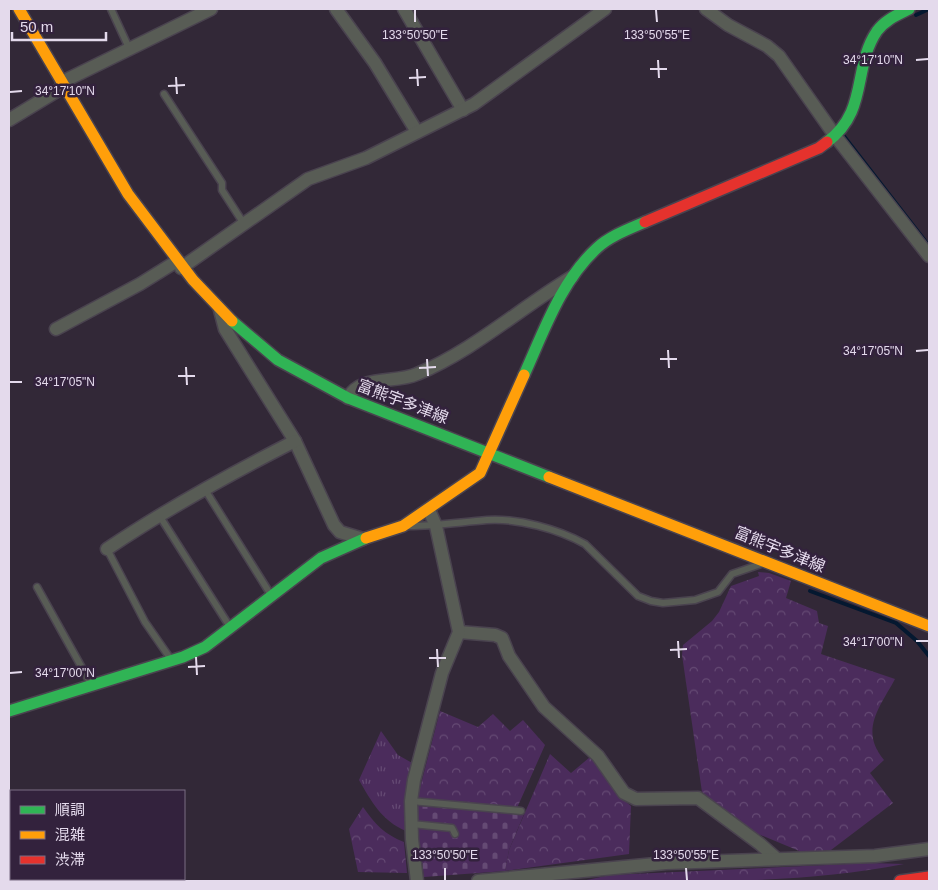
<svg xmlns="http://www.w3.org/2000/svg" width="938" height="890" viewBox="0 0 938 890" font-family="Helvetica,'Noto Sans JP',sans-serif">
<defs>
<pattern id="grass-tufts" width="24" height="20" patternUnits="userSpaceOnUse" patternTransform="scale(1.25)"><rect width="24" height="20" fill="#4b2c5c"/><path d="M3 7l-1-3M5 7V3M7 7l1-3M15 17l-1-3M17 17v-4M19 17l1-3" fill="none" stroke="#654a74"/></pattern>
<pattern id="forest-crowns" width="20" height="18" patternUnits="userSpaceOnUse" patternTransform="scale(1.25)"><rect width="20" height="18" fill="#4b2c5c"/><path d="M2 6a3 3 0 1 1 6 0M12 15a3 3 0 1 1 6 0" fill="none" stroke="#654a74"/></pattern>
<pattern id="cemetery-stones" width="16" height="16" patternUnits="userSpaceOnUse" patternTransform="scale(1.25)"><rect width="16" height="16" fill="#4b2c5c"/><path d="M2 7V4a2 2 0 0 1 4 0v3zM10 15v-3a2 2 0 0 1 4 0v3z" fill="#654a74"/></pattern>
</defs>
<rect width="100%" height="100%" fill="#322837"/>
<!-- grass -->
<path fill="url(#grass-tufts)" d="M381 731 398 755 414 764 406 792V831C382 821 371 801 359 780Z"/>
<!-- forest -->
<g fill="url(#forest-crowns)">
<path d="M758 572 769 573 791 581 786 598 817 611 819 623 828 626 821 654 895 679C880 707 859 730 884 760L870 773 893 803 831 850 804 853 746 829 702 792 682 655 683 645 712 621 719 612 731 586 759 576Z"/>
<polygon points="440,711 478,727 493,714 510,731 523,720 545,745 517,808 417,799"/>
<polygon points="550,754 571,773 590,757 620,797 631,806 629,854 505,871 509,850"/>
<path d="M363 807C375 824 384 834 404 842L407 873 358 872 349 829Z"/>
<polygon points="9,856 11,857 11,879 158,879 158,881 9,881"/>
<path d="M870 863 904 864C798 885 690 881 582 881L610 875Z"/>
</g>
<!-- cemetery -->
<polygon fill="url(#cemetery-stones)" points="418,806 524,814 509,850 505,871 424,877 417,825"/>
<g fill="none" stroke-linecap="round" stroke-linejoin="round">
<!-- stream -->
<g stroke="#041830" stroke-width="4">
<polyline points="916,15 929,9"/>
<polyline points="843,135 929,246"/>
<polyline points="810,591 896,623 917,641 929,656"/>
</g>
<defs>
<g id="lane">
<polyline points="111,9 129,48"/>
<polyline points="164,94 222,183 222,190 244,224"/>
<polyline points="204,488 271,595"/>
<polyline points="159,515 230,627"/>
<path d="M409 526C436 526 461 522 487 520 518 518 558 529 585 544L638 596 651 601 663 603 695 600 718 592 732 574 761 564"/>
<polyline points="107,549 145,622 170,658"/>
<polyline points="37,587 91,684"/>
<polyline points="411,801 521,811"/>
<polyline points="412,824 452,828 455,834"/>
</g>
<g id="street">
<polyline points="336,9 375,63 417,132"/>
<polyline points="404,9 463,110"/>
<polyline points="706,9 728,25 767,46 779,56 836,137 929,256"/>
<polyline points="62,82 211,9"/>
<polyline points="9,120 65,86"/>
<polyline points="181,268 308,179 366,158 474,104 605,9"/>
<polyline points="220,310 225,329 295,441 334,525 340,532 363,539"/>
<polyline points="56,329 140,284 177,261"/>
<path d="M348 398C361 374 395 384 417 374 473 351 520 308 572 277"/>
<path d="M107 549C168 508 230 474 295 441"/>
<polyline points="459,632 495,635 502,638 509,656 544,707 598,756 624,793 636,799 698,798 760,844 777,859"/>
<polyline points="417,881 412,839 411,801 414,780 442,673 459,632 436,526 429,510"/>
<polyline points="478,881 666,863 875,856 929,849"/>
</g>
<g id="fast">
<path d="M827 142C869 111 852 68 877 31 885 20 897 15 909 9"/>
<polyline points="232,321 278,360 348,398 549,477"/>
<path d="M524 375C544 331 561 281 597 248 610 236 629 229 645 222"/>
<polyline points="9,711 183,657 205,647 321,558 366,538"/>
</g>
<g id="slow">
<polyline points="19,9 128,194 193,280 232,321"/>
<polyline points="549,477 929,626"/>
<polyline points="366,538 403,526 480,473 524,375"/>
</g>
<g id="jam">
<polyline points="645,222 819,148 827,142"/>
<polyline points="900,881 929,877"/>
</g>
</defs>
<!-- lane casing -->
<use href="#lane" stroke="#4a434f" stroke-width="9"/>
<!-- street casing -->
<use href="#street" stroke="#4a434f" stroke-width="15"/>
<!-- fast casing -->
<use href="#fast" stroke="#4a434f" stroke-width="14"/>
<!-- slow casing -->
<use href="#slow" stroke="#4a434f" stroke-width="14"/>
<!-- jam casing -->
<use href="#jam" stroke="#4a434f" stroke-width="14"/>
<!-- lane -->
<use href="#lane" stroke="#585c55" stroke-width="6"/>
<!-- street -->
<use href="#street" stroke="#585c55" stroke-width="12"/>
<!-- fast -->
<use href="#fast" stroke="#30b455" stroke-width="11"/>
<!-- slow -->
<use href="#slow" stroke="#ff9f0a" stroke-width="11"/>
<!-- jam -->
<use href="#jam" stroke="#e5322d" stroke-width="11"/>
</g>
<!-- ticks -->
<path fill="none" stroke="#e4daec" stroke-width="2" d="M415 10V22M656 10 657 22M658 60 659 78M916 60 928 59M417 69 418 86M650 69H667M176 77 177 94M409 78 426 77M168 86 185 85M10 92 22 91M668 350 669 368M916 351 928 350M427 359 428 376M660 359H677M186 367 187 385M419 368 436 367M178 376H195M10 382H22M678 641 679 658M916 641H928M437 649 438 667M670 650 687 649M196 657 197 675M429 658H446M188 667 205 666M10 673 22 672M445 868V880M686 868 687 880"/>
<g text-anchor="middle" stroke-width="5" stroke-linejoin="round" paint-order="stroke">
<!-- street labels -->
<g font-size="16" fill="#e4daec" stroke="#33223d">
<text transform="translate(403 401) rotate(21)" y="6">富熊宇多津線</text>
<text transform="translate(780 549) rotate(22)" y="6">富熊宇多津線</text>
</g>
</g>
<g font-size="12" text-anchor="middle" fill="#e4daec" stroke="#33223d" stroke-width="5" stroke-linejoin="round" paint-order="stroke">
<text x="415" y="39">133°50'50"E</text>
<text x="657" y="39">133°50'55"E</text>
<text x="873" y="64">34°17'10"N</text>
<text x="65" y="95">34°17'10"N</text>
<text x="873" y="355">34°17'05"N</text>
<text x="65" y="386">34°17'05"N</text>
<text x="873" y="646">34°17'00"N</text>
<text x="65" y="677">34°17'00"N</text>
<text x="445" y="859">133°50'50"E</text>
<text x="686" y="859">133°50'55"E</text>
</g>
<!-- border -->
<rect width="938" height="890" fill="none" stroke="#e4daec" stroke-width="20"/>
<!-- legend -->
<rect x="10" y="790" width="175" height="90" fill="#33223d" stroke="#7a6c83"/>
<rect x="20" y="806" width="25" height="8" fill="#30b455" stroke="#7a6c83"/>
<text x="55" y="815" font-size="15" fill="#e4daec">順調</text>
<rect x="20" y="831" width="25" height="8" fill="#ff9f0a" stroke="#7a6c83"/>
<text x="55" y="840" font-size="15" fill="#e4daec">混雑</text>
<rect x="20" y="856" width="25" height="8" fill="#e5322d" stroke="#7a6c83"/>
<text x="55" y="865" font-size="15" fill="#e4daec">渋滞</text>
<!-- scale -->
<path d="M12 32v8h94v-8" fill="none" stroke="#e4daec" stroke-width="2.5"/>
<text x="20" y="32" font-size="15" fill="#e4daec" stroke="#33223d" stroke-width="4" paint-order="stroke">50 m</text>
</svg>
